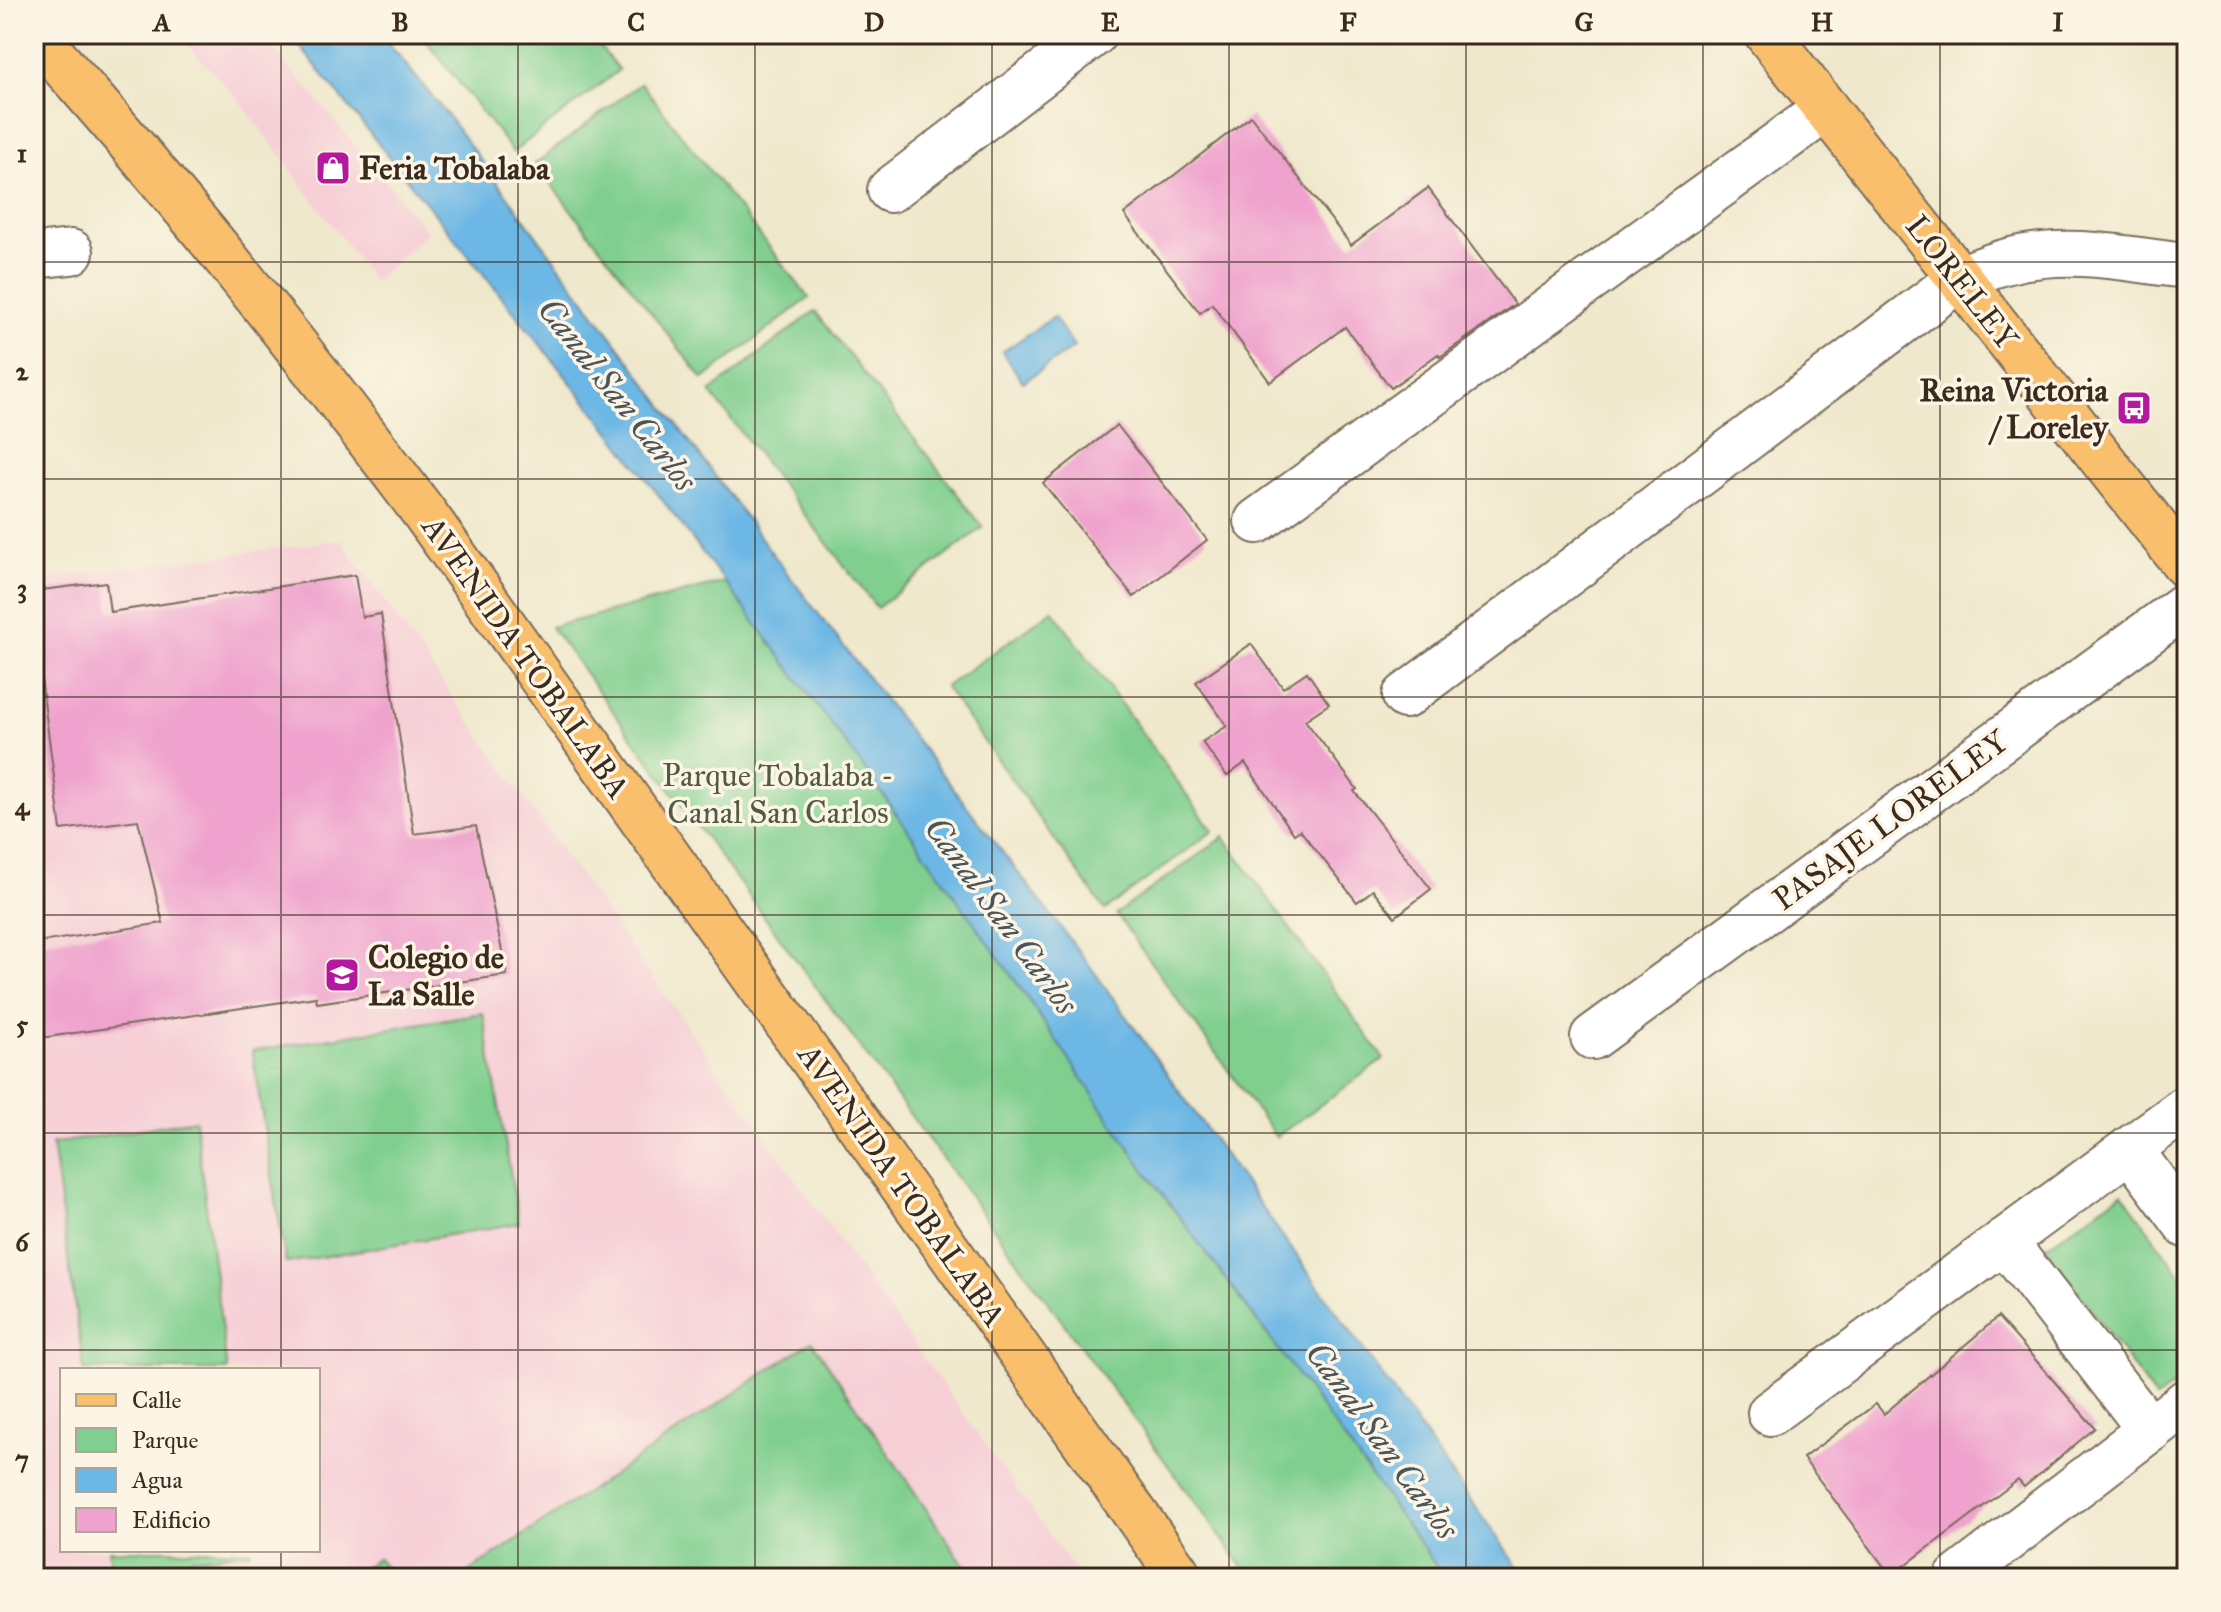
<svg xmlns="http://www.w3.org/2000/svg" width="2221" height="1612" viewBox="0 0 2221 1612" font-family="'IM FELL Great Primer',serif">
<rect width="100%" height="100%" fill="#fcf5e5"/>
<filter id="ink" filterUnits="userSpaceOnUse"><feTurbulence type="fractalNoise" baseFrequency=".0125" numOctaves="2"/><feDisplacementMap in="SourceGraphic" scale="16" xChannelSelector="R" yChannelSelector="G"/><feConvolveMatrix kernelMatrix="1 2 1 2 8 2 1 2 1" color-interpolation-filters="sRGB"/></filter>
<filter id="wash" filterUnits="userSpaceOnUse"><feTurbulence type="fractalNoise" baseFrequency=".006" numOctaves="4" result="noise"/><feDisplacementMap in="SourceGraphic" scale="32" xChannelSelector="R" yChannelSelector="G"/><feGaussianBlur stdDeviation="1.8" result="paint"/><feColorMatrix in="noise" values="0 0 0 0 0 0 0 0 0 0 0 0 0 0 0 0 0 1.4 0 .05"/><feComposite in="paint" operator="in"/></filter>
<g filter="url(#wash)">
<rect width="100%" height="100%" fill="#efe8cc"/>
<!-- built -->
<g fill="#f6cfd7" fill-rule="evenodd">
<polygon points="177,34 262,34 428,232 374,282 243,105"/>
<path d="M341 540 1080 1578H34V580ZM62 1370H318V1550H62Z"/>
</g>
<!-- green -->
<g fill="#80cf8f" stroke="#5e7c56" stroke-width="2">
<polygon points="421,34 590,34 619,70 513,152"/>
<polygon points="641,83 809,298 703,379 535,164"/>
<polygon points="815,311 983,527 877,608 710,392"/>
<polygon points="725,582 864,768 1019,986 1146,1172 1308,1389 1445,1578 1251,1578 551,627"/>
<polygon points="1053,610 1213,831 1105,910 945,687"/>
<polygon points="1224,837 1384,1059 1276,1137 1116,914"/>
<polygon points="483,1013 519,1223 286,1263 252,1051"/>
<polygon points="195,1120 227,1370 84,1370 52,1144"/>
<polygon points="2122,1193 2187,1284 2187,1376 2156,1399 2046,1247"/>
<polygon points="812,1341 973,1578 460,1578"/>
<polygon points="109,1550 250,1550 250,1552 111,1568"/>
<polygon points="378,1558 392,1578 348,1578"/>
</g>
<!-- water -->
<g fill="#6cb7e5" stroke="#547082" stroke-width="2">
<polygon points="290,34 381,34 448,116 787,573 1088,963 1526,1578 1445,1578 1308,1389 1146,1172 1019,986 864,768 725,582 605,425"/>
<polygon points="1054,317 1074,347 1023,382 1002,352"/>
</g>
<g id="blocks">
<!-- building -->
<g fill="#efa2cd">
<polygon points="1251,116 1351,245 1428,188 1515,304 1440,357 1438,354 1391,388 1345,327 1270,382 1212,304 1200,313 1124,214"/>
<polygon points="1117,425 1207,540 1134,597 1043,483"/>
<polygon points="355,575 362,617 381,614 414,834 476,826 507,975 317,1003 316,997 34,1039 34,943 163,923 138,820 61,830 34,625 34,591 106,582 110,612"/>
<polygon points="1251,644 1283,688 1307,672 1329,704 1305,720 1357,789 1354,791 1431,889 1395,917 1373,890 1357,902 1300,830 1294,834 1245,763 1227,776 1202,742 1227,726 1196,682"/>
<polygon points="1998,1317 2095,1428 2024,1487 2018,1480 1891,1576 1803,1458 1876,1404 1884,1414"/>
</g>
</g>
</g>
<g filter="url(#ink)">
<use href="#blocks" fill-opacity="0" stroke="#7a6c5b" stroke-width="2"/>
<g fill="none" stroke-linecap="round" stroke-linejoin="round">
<defs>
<g id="minor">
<polyline points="890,190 1094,34"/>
<polyline points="34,256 71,252"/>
<polyline points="1257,521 1826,109"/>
<path d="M1405 696 1959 279C1986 267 2013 257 2043 255 2090 250 2140 261 2187 266"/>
<polyline points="1593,1037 2187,604"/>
<polyline points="2130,1149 2187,1226"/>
<polyline points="2004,1241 2150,1430"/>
<polyline points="1770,1413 2187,1107"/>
<polyline points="1957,1578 2187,1401"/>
</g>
<g id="major">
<path d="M34 34C173 187 301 349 425 514L1181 1578"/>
<polyline points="1767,34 2187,567"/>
</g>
</defs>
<!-- minor casing -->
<use href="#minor" stroke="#7a6c5b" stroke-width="48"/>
<!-- major casing -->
<use href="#major" stroke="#7a6c5b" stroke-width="48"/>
<!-- minor -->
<use href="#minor" stroke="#fff" stroke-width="44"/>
<!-- major -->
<use href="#major" stroke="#f9bf6d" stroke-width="44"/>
</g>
</g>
<!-- grid -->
<path fill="none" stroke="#3b2a1e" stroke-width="2" stroke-opacity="0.55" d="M281 34V1370M518 34V1578M755 34V1578M992 34V1578M1229 34V1578M1466 34V1578M1703 34V1578M1940 34V1578M34 262H2187M34 479H2187M34 697H2187M34 915H2187M34 1133H2187M34 1350H2187M281 1550V1578"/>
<!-- icons -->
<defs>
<symbol id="shop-square" viewBox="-11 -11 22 22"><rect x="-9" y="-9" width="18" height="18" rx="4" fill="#b5179e" stroke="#fcf5e5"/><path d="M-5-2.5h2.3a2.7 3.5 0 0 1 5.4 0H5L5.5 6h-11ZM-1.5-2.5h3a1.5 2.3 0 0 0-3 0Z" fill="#fff"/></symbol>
<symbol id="bus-square" viewBox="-11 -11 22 22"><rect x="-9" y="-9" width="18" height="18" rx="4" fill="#b5179e" stroke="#fcf5e5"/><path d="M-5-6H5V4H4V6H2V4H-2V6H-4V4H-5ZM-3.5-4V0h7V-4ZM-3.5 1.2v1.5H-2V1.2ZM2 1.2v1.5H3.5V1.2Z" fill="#fff"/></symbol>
<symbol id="school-square" viewBox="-11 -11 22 22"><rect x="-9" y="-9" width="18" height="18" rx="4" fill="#b5179e" stroke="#fcf5e5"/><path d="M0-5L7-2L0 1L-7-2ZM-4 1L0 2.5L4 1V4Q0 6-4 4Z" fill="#fff"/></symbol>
</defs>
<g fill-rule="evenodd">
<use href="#shop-square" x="313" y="148" width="40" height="40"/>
<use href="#bus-square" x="2114" y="388" width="40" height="40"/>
<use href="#school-square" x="322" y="955" width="40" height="40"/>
</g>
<g text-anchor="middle" stroke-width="7" stroke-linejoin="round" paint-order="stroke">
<!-- poi labels -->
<g font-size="32" font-weight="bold" fill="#3b2a1e" stroke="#fcf5e5" text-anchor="start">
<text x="359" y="179">Feria Tobalaba</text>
<text x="2108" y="401" text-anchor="end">Reina Victoria<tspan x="2108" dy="37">/ Loreley</tspan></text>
<text x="368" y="968">Colegio de<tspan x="368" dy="37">La Salle</tspan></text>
</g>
<!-- street labels -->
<g font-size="32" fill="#3b2a1e" stroke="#fcf5e5">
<text transform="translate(1962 282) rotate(52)" y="11">LORELEY</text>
<text transform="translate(526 657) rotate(55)" y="11">AVENIDA TOBALABA</text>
<text transform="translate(1890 820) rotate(-36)" y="11">PASAJE LORELEY</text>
<text transform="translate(902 1185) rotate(55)" y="11">AVENIDA TOBALABA</text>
</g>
<!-- park labels -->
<g font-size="32" fill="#505c40" stroke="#fcf5e5">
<text x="778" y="786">Parque Tobalaba -<tspan x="778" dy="37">Canal San Carlos</tspan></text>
</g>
<!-- water labels -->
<g font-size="34" font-style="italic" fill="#4a545a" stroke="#fcf5e5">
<text transform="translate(618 394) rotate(52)" y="12">Canal San Carlos</text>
<text transform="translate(1002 915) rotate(54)" y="12">Canal San Carlos</text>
<text transform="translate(1383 1440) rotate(54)" y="12">Canal San Carlos</text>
</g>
</g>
<!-- margin -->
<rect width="2221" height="1612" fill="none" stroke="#fcf5e5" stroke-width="88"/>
<!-- legend -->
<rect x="60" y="1368" width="260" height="184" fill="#fcf5e5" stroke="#afa495" stroke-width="2"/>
<rect x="76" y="1394" width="40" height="12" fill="#f9bf6d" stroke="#afa495" stroke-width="2"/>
<text x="132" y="1408" font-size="24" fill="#3b2a1e">Calle</text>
<rect x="76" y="1428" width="40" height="24" fill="#80cf8f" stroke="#afa495" stroke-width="2"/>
<text x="132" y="1448" font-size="24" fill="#3b2a1e">Parque</text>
<rect x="76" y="1468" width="40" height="24" fill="#6cb7e5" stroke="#afa495" stroke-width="2"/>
<text x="132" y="1488" font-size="24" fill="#3b2a1e">Agua</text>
<rect x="76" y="1508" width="40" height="24" fill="#efa2cd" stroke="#afa495" stroke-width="2"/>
<text x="132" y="1528" font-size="24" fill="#3b2a1e">Edificio</text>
<rect x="44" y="44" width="2133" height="1524" fill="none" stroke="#3b2a1e" stroke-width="3"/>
<g font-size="26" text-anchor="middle" font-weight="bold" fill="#3b2a1e">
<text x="162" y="31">A</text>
<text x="400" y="31">B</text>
<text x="636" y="31">C</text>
<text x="874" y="31">D</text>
<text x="1110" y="31">E</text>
<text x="1348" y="31">F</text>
<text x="1584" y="31">G</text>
<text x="1822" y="31">H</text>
<text x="2058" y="31">I</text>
<text x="22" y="162">1</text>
<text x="22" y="380">2</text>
<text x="22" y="597">3</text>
<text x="22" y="815">4</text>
<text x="22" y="1033">5</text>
<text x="22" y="1251">6</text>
<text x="22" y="1468">7</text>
</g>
</svg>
